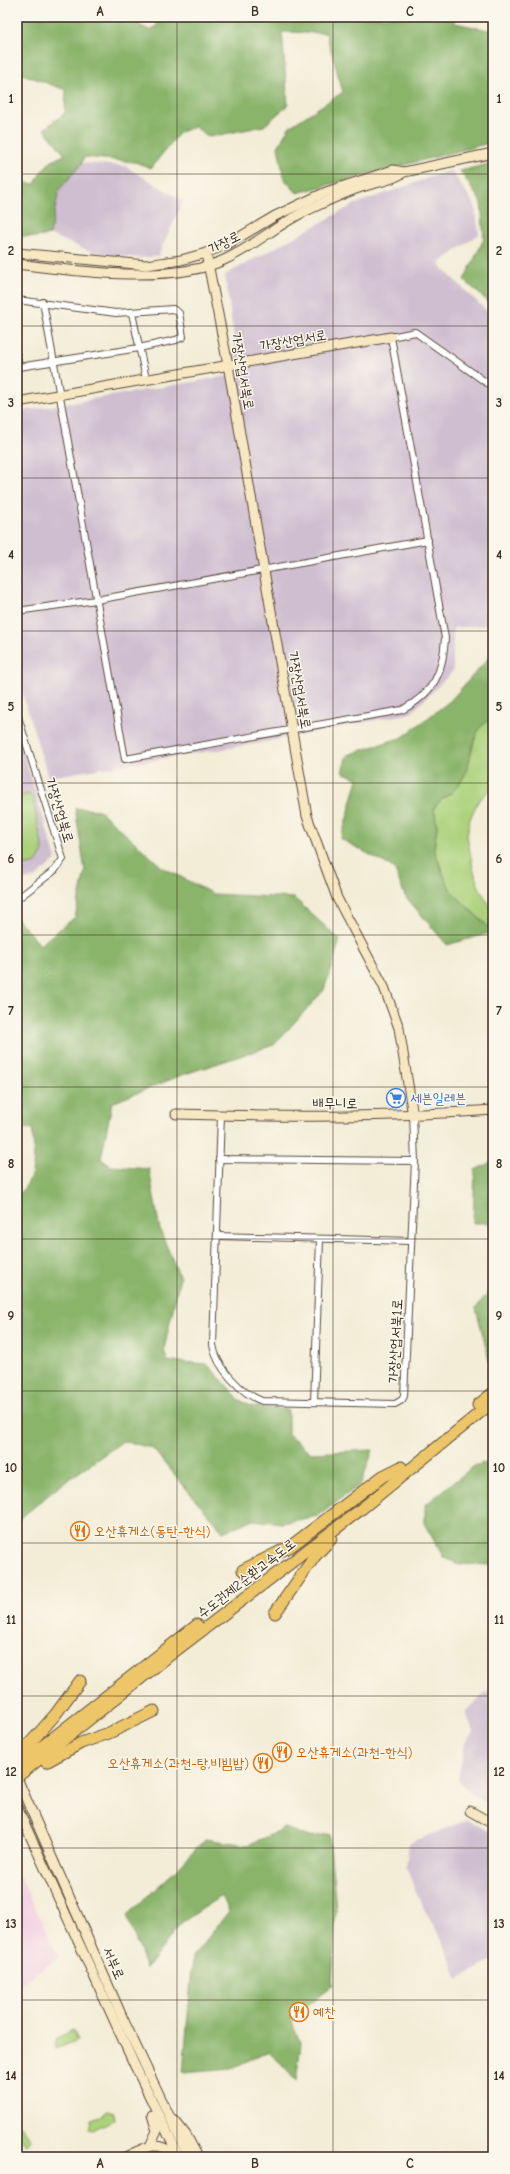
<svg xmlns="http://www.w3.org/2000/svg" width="510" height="2174" viewBox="0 0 510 2174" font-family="'Comic Neue','Poor Story',sans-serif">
<rect width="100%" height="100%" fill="#fbf7ec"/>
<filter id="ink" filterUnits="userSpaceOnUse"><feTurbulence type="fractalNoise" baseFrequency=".025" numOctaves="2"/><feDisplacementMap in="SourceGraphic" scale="8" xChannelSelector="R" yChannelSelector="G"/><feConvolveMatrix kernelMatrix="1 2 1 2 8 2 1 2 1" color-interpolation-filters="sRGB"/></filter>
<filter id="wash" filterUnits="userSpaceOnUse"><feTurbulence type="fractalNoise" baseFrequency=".012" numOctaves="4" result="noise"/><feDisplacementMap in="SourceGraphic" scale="16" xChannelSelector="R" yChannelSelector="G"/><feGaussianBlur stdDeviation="0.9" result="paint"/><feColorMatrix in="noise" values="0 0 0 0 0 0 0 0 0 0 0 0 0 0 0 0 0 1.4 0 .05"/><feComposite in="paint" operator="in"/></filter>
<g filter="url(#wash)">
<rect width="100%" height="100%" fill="#f3edd7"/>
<!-- built -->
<polygon fill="#f2cfe2" points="20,1876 59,1958 17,1986 17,1879"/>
<!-- industrial -->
<g fill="#cfbdd0">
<polygon points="82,163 125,166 183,201 158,256 140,258 95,253 50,235 59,190"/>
<polygon points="451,170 475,206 479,234 438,264 493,317 493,623 490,625 453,628 453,671 411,713 260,743 48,777 17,676 17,412 239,374 225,275 355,204"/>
<polygon points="17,732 56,859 35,878 17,881"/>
<polygon points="486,1692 493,1693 493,1805 475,1797 458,1780 465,1743 473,1732 466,1712"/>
<polygon points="467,1820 493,1833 493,1960 458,1979 441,1938 421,1904 406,1867 409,1843"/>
</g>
<!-- green -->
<g fill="#acd27b" stroke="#747e4c">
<path d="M493 717V786L477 803 470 819 467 835 473 868 478 885 493 912V931L451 891 446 881 434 849 437 826 434 807C441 798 450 795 457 787 471 772 470 745 479 729 482 724 489 721 493 717Z"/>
<polygon points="29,794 33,798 43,851 36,863 17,867 17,797"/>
<polygon points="73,2030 78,2040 56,2049 55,2044 57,2038"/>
<polygon points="107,2111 114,2113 115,2119 93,2130 89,2129 91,2120 101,2117"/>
<polygon points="21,2125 31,2140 26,2144 17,2135 17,2126"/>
</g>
<!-- forest -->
<g fill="#89b46b" stroke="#626f44">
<path d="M17 17H124L151 31 164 17H452L455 23 493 31V142L297 193 284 179 278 147 289 127 343 92 326 33 282 32 288 105 264 126 209 137 195 127 180 132 151 168 135 162 84 157 82 163 59 190 50 235 35 237 17 236V195L24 183 35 184C42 168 48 161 65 155L44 129 65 113 66 90 17 72Z"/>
<polygon points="493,163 493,306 464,280 484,239 481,202 460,171"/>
<path d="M493 653V717C489 721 482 724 479 729 470 745 471 772 457 787 450 795 440 799 434 808L437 826 434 849 446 881 451 891 493 932 447 945 405 896 394 868 341 839 358 779 342 772 347 755 403 737 450 701Z"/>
<path d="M75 808 99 810 162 867 213 894 294 898 340 940 324 990 274 1045 182 1075 112 1103 101 1159 111 1166 149 1169 160 1230 180 1278 164 1349 167 1361 207 1364 240 1400 250 1406 288 1410V1434L311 1453 373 1450 361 1484 318 1516 282 1523 252 1520 223 1532 152 1448 123 1441 57 1488 17 1521V1195C38 1180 34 1151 32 1128L17 1129V918L40 945 75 917 85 871Z"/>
<polygon points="493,1161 493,1223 473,1223 475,1170"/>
<polygon points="493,1286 493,1376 476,1308"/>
<polygon points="493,1460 493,1565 459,1564 444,1558 425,1525 425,1505 474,1466"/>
<polygon points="285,1828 309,1837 329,1834 336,1910 332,1986 291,2018 301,2045 296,2081 269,2051 232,2068 183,2072 193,1957 229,1911 222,1896 181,1923 146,1969 127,1915 174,1872 205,1839 248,1845"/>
</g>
</g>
<g filter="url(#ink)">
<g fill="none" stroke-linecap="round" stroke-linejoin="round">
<defs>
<g id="street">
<polyline points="17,300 116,313 173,309 179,313 183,337 176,340 139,348 19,367 17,356"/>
<path d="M43 302 125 759 402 710C434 693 443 673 445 638L391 337 415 332 487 383"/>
<polyline points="132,313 146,379"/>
<polyline points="17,611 96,600 428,540"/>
<polyline points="17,714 63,859 55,870 21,896"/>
<path d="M221 1115 213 1345C216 1367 242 1394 262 1401L395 1404 402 1400 404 1396 415 1161 413 1116"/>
<polyline points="219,1159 415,1161"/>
<polyline points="217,1236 411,1241"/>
<polyline points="314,1402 320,1239"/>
</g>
<g id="secondary">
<polyline points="17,253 146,265 181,260 206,253 228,244 275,216 326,192 393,170 404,172 493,153"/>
<polyline points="206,253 228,365 307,816 337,898 384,987 399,1028 413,1116"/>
<path d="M17 264C74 271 174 285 226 259 254 246 278 224 306 211 325 202 345 192 365 186 378 182 393 180 404 172"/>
<polyline points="17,402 391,337"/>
<path d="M176 1114C282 1117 387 1118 493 1110"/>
<polyline points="17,1778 124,2021 189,2157"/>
<polyline points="17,1807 134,2064 179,2157"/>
<polyline points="470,1811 493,1824"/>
<polyline points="175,2121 186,2135 198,2157"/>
<polyline points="150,2146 157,2131 152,2115"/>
<path d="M125 2157C143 2149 155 2139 172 2153"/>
</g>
<g id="highway">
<polyline points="478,1405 493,1393"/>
<polyline points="243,1570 291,1546 383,1476 401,1467"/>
<polyline points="275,1613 315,1556 331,1539"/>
<polyline points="17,1758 55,1715 80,1681"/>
<polyline points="46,1762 81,1743 109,1733 154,1711"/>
<polyline points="17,1766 197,1625"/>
<polyline points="17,1777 170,1655 360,1510 493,1402"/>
</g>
</defs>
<!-- street casing -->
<use href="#street" stroke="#57473a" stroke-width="8"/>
<!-- secondary casing -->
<use href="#secondary" stroke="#57473a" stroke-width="11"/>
<!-- highway casing -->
<use href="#highway" stroke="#57473a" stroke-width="13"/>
<!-- street -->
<use href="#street" stroke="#fff" stroke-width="6"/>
<!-- secondary -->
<use href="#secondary" stroke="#f7e8c3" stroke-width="9"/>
<!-- highway -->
<use href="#highway" stroke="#ecc669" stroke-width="11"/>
</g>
</g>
<!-- grid -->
<path fill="none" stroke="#3b2a1e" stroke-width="1" stroke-opacity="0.55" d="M177 17V2157M333 17V2157M17 174H493M17 326H493M17 478H493M17 631H493M17 783H493M17 935H493M17 1087H493M17 1239H493M17 1391H493M17 1543H493M17 1696H493M17 1848H493M17 2000H493"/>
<!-- icons -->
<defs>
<symbol id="supermarket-ring" viewBox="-11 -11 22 22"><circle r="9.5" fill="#fbf7ec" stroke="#3f7fe0" stroke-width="1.5"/><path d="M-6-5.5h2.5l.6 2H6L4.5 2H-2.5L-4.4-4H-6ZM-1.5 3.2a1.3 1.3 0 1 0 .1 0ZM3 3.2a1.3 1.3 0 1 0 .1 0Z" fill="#3f7fe0"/></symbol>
<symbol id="restaurant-ring" viewBox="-11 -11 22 22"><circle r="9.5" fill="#fbf7ec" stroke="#e8710a" stroke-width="1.5"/><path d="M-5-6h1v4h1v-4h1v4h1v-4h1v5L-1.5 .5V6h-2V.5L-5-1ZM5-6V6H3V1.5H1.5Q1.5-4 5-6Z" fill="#e8710a"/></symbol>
</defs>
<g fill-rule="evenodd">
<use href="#supermarket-ring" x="385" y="1087" width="22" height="22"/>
<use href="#restaurant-ring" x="69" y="1520" width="22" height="22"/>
<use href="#restaurant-ring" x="271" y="1741" width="22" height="22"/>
<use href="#restaurant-ring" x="252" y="1752" width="22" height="22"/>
<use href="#restaurant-ring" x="288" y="2001" width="22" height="22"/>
</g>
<g text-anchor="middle" stroke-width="3" stroke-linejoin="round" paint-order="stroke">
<!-- street labels -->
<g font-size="14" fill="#3b2a1e" stroke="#fbf7ec">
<text transform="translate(224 242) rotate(-27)" y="5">가장로</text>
<text transform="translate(293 340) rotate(-10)" y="5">가장산업서로</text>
<text transform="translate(243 371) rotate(80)" y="5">가장산업서북로</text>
<text transform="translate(300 690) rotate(80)" y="5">가장산업서북로</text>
<text transform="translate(60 810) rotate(73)" y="5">가장산업북로</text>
<text x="335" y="1108">배무니로</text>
<text transform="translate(395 1341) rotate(-87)" y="5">가장산업서북1로</text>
<text transform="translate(246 1578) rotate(-38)" y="5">수도권제2순환고속도로</text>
<text transform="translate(114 1963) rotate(66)" y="5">서부로</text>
</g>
<!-- shop labels -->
<g font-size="14" fill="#366cbe" stroke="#fbf7ec" text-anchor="start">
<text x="410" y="1103">세븐일레븐</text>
</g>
<!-- food labels -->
<g font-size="14" fill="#c56008" stroke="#fbf7ec" text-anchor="start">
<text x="94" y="1536">오산휴게소(동탄-한식)</text>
<text x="296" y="1757">오산휴게소(과천-한식)</text>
<text x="249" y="1768" text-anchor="end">오산휴게소(과천-탕,비빔밥)</text>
<text x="313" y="2017">예찬</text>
</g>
</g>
<!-- margin -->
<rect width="510" height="2174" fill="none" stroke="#fbf7ec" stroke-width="44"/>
<rect x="22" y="22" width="466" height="2130" fill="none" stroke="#3b2a1e" stroke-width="1.5"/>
<g font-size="13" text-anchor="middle" font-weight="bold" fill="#3b2a1e">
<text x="100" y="16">A</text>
<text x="255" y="16">B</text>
<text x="410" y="16">C</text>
<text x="11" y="103">1</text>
<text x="499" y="103">1</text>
<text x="11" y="255">2</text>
<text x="499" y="255">2</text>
<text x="11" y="407">3</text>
<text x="499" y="407">3</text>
<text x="11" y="559">4</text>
<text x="499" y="559">4</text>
<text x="11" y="711">5</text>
<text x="499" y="711">5</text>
<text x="11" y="863">6</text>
<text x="499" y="863">6</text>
<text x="11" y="1015">7</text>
<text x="499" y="1015">7</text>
<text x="11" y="1168">8</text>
<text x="499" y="1168">8</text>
<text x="11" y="1320">9</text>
<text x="499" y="1320">9</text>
<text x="11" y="1472">10</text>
<text x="499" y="1472">10</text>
<text x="11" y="1624">11</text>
<text x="499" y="1624">11</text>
<text x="11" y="1776">12</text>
<text x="499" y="1776">12</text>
<text x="11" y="1928">13</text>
<text x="499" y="1928">13</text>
<text x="11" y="2080">14</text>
<text x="499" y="2080">14</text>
<text x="100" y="2168">A</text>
<text x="255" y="2168">B</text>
<text x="410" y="2168">C</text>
</g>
</svg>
